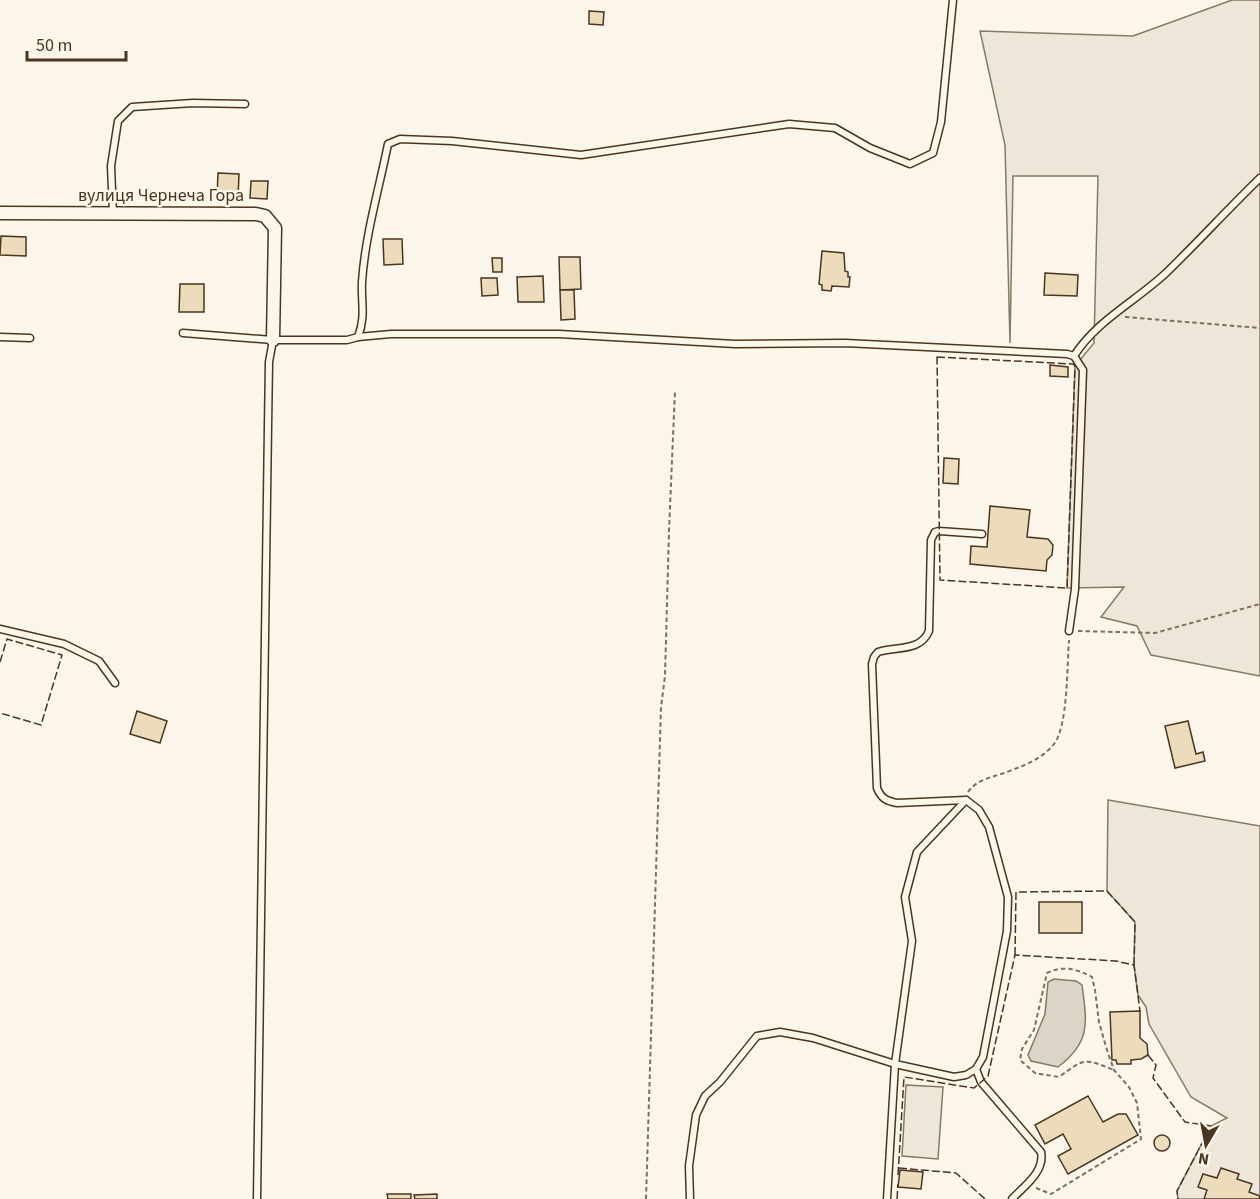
<svg xmlns="http://www.w3.org/2000/svg" width="1260" height="1199" viewBox="0 0 1260 1199" font-family="'Source Sans 3',sans-serif">
<rect width="100%" height="100%" fill="#fbf6e9"/>
<!-- green -->
<g fill="#ede6d9" stroke="#887966" stroke-width="1.5">
<polygon points="1232,0 1260,0 1260,676 1151,655 1137,626 1101,617 1124,587 1067,588 1075,366 1094,343 1098,176 1013,176 1010,343 1005,145 980,31 1133,36"/>
<polygon points="1108,800 1260,826 1260,1199 1178,1199 1177,1191 1211,1126 1227,1118 1191,1097 1149,1024 1146,1007 1138,995 1134,965 1135,922 1107,891"/>
<polygon points="906,1085 943,1087 938,1159 902,1156"/>
</g>
<!-- water -->
<path fill="#dcd4c6" stroke="#887966" stroke-width="1.5" d="M1054 979 1076 981 1082 985C1087 1023 1091 1042 1058 1067L1031 1061 1028 1055 1045 1014 1048 982Z"/>
<!-- building -->
<g fill="#ecdcbc" stroke="#4a3520" stroke-width="1.5">
<polygon points="589,11 604,12 603,25 589,24"/>
<polygon points="218,173 239,174 238,198 217,197"/>
<polygon points="251,181 268,181 267,199 250,198"/>
<polygon points="1,236 26,237 26,256 0,255"/>
<polygon points="383,239 402,239 403,264 384,265"/>
<polygon points="822,251 844,253 845,271 848,272 848,277 850,277 849,287 832,286 831,291 822,290 822,285 819,284"/>
<polygon points="559,257 580,257 581,289 560,290"/>
<polygon points="492,258 502,258 502,272 493,272"/>
<polygon points="1045,273 1078,275 1077,296 1044,295"/>
<polygon points="543,276 544,302 518,302 517,277"/>
<polygon points="481,278 497,278 498,295 482,296"/>
<polygon points="180,284 204,284 204,312 179,312"/>
<polygon points="560,290 574,290 575,319 561,320"/>
<polygon points="1050,365 1068,367 1068,377 1050,376"/>
<polygon points="944,458 959,459 958,484 943,483"/>
<polygon points="990,506 1030,510 1027,537 1048,539 1053,545 1052,555 1047,560 1046,571 970,564 971,546 987,547"/>
<polygon points="137,711 167,721 160,743 130,734"/>
<polygon points="1188,721 1196,754 1203,752 1205,761 1175,768 1165,726"/>
<rect x="1039" y="902" width="43" height="31"/>
<polygon points="1140,1011 1140,1038 1147,1044 1148,1055 1141,1059 1131,1060 1131,1064 1117,1064 1116,1060 1112,1060 1110,1012"/>
<polygon points="1088,1096 1103,1122 1118,1114 1126,1114 1138,1135 1068,1174 1058,1156 1071,1149 1063,1134 1045,1144 1035,1125"/>
<circle cx="1162" cy="1143" r="8"/>
<polygon points="1221,1168 1239,1174 1237,1179 1252,1184 1249,1192 1260,1196 1259,1199 1204,1199 1207,1190 1198,1187 1203,1174 1217,1178"/>
<polygon points="900,1170 923,1172 921,1189 898,1187"/>
<polygon points="387,1194 411,1194 411,1199 388,1199"/>
<polygon points="437,1194 437,1199 415,1199 414,1195"/>
</g>
<g fill="none" stroke-linecap="round" stroke-linejoin="round">
<defs>
<g id="service">
<polyline points="113,214 111,166 118,121 132,107 193,103 245,104"/>
<path d="M183 333 273 340H347L358 337C366 316 361 303 362 282 365 236 379 189 388 144L400 139 452 141 581 155 789 124 835 128 870 148 910 164 933 153 941 122 953 0"/>
<polyline points="0,337 30,338"/>
<polyline points="358,337 391,334 559,334 735,344 845,343 1067,354 1074,356 1083,370 1075,589 1069,631"/>
<path d="M1074 356C1096 321 1136 301 1166 273 1198 242 1228 209 1260 178"/>
<polyline points="0,629 64,644 99,661 115,683"/>
<path d="M976 1069 981 1082 1041 1152C1045 1172 1024 1186 1012 1199"/>
<polyline points="257,1199 268,426 269,362 273,340"/>
<path d="M690 1199 689 1166 696 1115 705 1096 720 1082 757 1036 780 1032 813 1038 895 1064 954 1077 966 1075 976 1069 983 1057 1007 931 1008 897 989 827 979 810 966 800 897 803C886 801 881 798 877 788L872 664 874 657 878 652C897 646 920 652 929 631L931 540 935 532 939 531 982 534"/>
<polyline points="887,1199 895,1064 912,941 905,897 917,852 966,800"/>
</g>
<polyline id="minor" points="0,213 256,214 265,216 275,228 273,340"/>
</defs>
<!-- service casing -->
<use href="#service" stroke="#4a3520" stroke-width="9"/>
<!-- minor casing -->
<use href="#minor" stroke="#4a3520" stroke-width="15"/>
<!-- path -->
<g stroke="#7f6f5c" stroke-width="2" stroke-dasharray="4.5 3" stroke-linecap="butt">
<polyline points="1125,317 1260,328"/>
<polyline points="1078,631 1155,633 1260,604"/>
<path d="M968 792C977 779 993 777 1007 772 1025 765 1042 759 1054 744 1068 726 1067 665 1069 640"/>
<path d="M1036 1188 1051 1194 1141 1139 1137 1103 1129 1087 1114 1070 1106 1047 1099 1022 1095 990 1092 977C1077 969 1063 965 1047 973L1034 1030 1022 1049 1020 1060 1035 1073 1059 1077C1085 1058 1084 1058 1114 1070"/>
<polyline points="646,1199 661,707 665,676 669,531 675,390"/>
</g>
<!-- service -->
<use href="#service" stroke="#fbf6e9" stroke-width="6"/>
<!-- minor -->
<use href="#minor" stroke="#fbf6e9" stroke-width="12"/>
<!-- fence -->
<g stroke="#4a3520" stroke-width="1.5" stroke-dasharray="8 3" stroke-linecap="butt">
<polygon points="937,357 1073,364 1075,366 1067,588 940,580"/>
<polyline points="0,662 7,639 62,655 41,725 0,713"/>
<polyline points="1015,955 1016,892 1107,891 1135,922 1134,965"/>
<polyline points="1148,1055 1156,1065 1153,1078 1185,1122 1211,1126 1177,1191 1178,1199"/>
<polyline points="899,1168 956,1173 985,1199"/>
<polyline points="898,1175 904,1077 974,1088 988,1076 1015,955 1116,961 1134,965 1140,1011"/>
<polyline points="897,1199 898,1184"/>
</g>
</g>
<g text-anchor="middle" stroke-width="4.5" stroke-linejoin="round" paint-order="stroke">
<!-- street labels -->
<g font-size="18" fill="#4a3520" stroke="#fbf6e9">
<text x="161" y="201">вулиця Чернеча Гора</text>
</g>
</g>
<!-- north arrow -->
<g transform="translate(1206 1145) rotate(190)" stroke="#fbf6e9" stroke-width="4.5" paint-order="stroke">
<path d="M0-4.5L10 22L0 15L-10 22Z" fill="#4a3520"/>
<text y="-9" font-size="16" font-weight="bold" text-anchor="middle" fill="#4a3520">N</text>
</g>
<!-- scale -->
<path d="M27 51v9h99v-9" fill="none" stroke="#4a3520" stroke-width="3"/>
<text x="36" y="51" font-size="18" fill="#4a3520" stroke="#fbf6e9" stroke-width="4.5" paint-order="stroke">50 m</text>
</svg>
